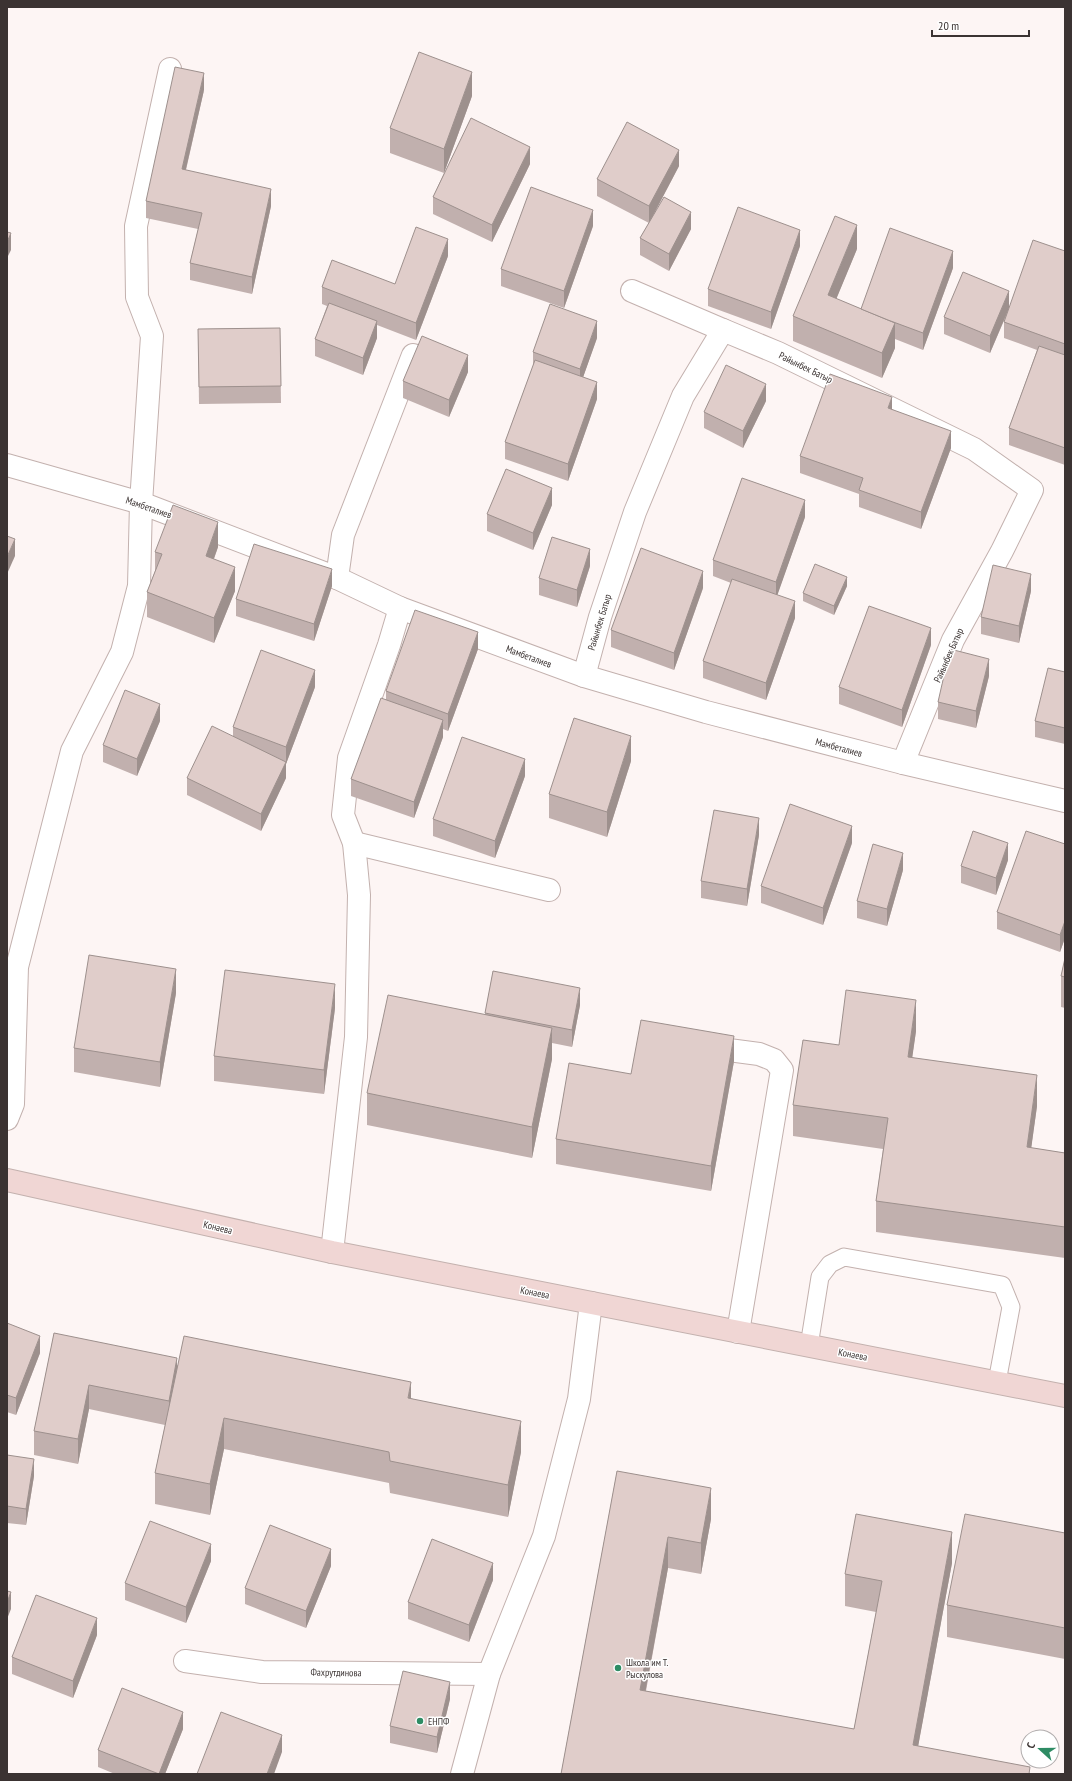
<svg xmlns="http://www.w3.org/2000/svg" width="1072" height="1781" viewBox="0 0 1072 1781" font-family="'PT Sans Narrow',sans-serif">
<rect width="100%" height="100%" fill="#fdf5f4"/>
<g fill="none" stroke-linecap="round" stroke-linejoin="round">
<defs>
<polyline id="service" points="809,1346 820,1277 830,1264 844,1257 1002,1285 1011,1307 997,1382"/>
<g id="minor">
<polyline points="632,291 723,330"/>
<polyline points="7,465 141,503 337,578 400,608 584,676 706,712 903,763 1065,801"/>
<polyline points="337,578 343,535 413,355"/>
<polyline points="584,676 600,617 635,512 683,396 723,330 778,353 974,449 1032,490 1002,551 953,640 903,763"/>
<polyline points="354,843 549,890"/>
<polyline points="706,1047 759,1054 774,1060 782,1070 738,1332"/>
<polyline points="7,1119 13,1104 17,967 72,751 122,652 139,586 141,503 152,336 137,297 136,226 170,69"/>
<polyline points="332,1252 356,1037 359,895 354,843 343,815 349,758 389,645 400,608"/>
<polyline points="185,1661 262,1672 489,1674"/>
<polyline points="462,1774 489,1674 544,1536 579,1399 591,1303"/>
</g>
<polyline id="secondary" points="7,1180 332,1252 1065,1396"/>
</defs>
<!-- service casing -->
<use href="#service" stroke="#c3b1ae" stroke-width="19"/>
<!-- minor casing -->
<use href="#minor" stroke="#c3b1ae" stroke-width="24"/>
<!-- secondary casing -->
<use href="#secondary" stroke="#c3b1ae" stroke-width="24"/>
<!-- service -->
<use href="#service" stroke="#fff" stroke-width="17"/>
<!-- minor -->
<use href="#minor" stroke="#fff" stroke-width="22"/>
<!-- secondary -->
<use href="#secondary" stroke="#f0d6d4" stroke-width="22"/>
</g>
<!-- wall -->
<g fill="#c1b0ae">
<polygon points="204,90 186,170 271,206 252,294 190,280 190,263 198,229 146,218 146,201"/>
<polygon points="472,96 444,173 530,164 492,242 433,214 433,197 444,173 390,153 390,128"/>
<polygon points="679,166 655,212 691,229 669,271 640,255 640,238 649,223 597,196 597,179"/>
<polygon points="593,226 564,308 501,286 501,269"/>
<polygon points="800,246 771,329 708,306 708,289"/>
<polygon points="857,249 836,299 861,309 953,268 923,350 895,339 895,348 882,378 793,341 793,316"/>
<polygon points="1065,251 1065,465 1009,445 1009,428 1037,350 1004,338 1004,322 1006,316 990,353 944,334 944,317 1009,307"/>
<polygon points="448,256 416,340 377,325 377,338 363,375 315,356 315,339 327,306 322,304 322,287 395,284"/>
<polygon points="280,328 281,403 199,404 198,329"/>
<polygon points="597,338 583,377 597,399 568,481 505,459 505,442 533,366 533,352"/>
<polygon points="468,372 449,417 403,398 403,381"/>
<polygon points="766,401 743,448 704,428 704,412"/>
<polygon points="892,409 951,448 921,529 859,507 859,494 800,473 800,456"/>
<polygon points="552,505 533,550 487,531 487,514"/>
<polygon points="805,517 777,595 795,618 766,700 703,678 703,661 731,583 713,576 713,560"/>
<polygon points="218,547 214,559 235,591 214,643 147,617 147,592 155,571 155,552"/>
<polygon points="590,566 577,607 539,595 539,578"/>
<polygon points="332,586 314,641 236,616 236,599"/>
<polygon points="847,586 834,615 803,601 803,593"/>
<polygon points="703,588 674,670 611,647 611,630"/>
<polygon points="1031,591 1019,643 981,634 981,617"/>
<polygon points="931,645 902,727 839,704 839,687"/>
<polygon points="478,649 448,731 443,729 443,737 414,818 351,796 351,779 386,699 386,691"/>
<polygon points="1065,672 1065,744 1035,737 1035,721"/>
<polygon points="989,676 976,728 938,719 938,702"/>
<polygon points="315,687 286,764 286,778 261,831 187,795 187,778 233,736 233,727"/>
<polygon points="160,721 137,776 103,762 103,745"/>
<polygon points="631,761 607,837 549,818 549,794"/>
<polygon points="525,776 495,858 433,836 433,819"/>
<polygon points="759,835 747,906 701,898 701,881"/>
<polygon points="852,843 823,925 761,903 761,886"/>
<polygon points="1065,844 1065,938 1060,952 997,929 997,912"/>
<polygon points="1008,860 996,895 961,883 961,866"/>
<polygon points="903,870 887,926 857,918 857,901"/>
<polygon points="1065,958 1065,1008 1061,1007 1061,976"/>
<polygon points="493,971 580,1005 572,1047 552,1043 552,1059 532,1158 367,1125 367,1093 485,1014"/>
<polygon points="176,993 160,1087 74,1072 74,1048"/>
<polygon points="335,1008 324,1094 214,1081 214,1056"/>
<polygon points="916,1031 912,1057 1037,1106 1031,1148 1065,1153 1065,1258 876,1232 876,1201 883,1149 793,1136 793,1105 839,1045"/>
<polygon points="734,1061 711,1191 556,1164 556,1139 631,1074"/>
<polygon points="7,1323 40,1353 16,1415 7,1412"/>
<polygon points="54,1333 177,1365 411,1398 521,1452 508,1517 390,1493 389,1483 224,1449 210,1515 155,1504 155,1473 165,1425 89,1409 78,1464 34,1455 34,1431"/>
<polygon points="7,1455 34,1476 26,1525 7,1523"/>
<polygon points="617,1471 711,1519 701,1574 668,1568 646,1691 854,1729 876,1612 845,1606 845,1574 952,1563 918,1746 1030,1774 561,1774"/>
<polygon points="1065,1533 1065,1659 947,1637 947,1605"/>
<polygon points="211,1561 186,1623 125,1600 125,1583"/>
<polygon points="331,1566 306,1628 245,1604 245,1588"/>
<polygon points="493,1580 469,1642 408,1619 408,1602"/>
<polygon points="97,1635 73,1698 12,1674 12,1657"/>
<polygon points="450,1699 437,1753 390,1743 390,1726"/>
<polygon points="183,1729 165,1774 115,1774 98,1767 98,1750"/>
</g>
<!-- shaded-wall -->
<g fill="#9d908d">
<polygon points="472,72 472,96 444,173 444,149"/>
<polygon points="204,73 204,90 182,186 182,169"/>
<polygon points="530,147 530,164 492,242 492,225"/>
<polygon points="679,150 679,166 649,223 649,206"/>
<polygon points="271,189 271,206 252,294 252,277"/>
<polygon points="593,210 593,226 564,308 564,291"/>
<polygon points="691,212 691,229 669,271 669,254"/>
<polygon points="857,225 857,249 828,319 828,295"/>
<polygon points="800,230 800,246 771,329 771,312"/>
<polygon points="11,233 11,250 7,258 7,242"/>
<polygon points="448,239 448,256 416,340 416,323"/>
<polygon points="953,251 953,268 923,350 923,333"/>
<polygon points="1009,291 1009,308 990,353 990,336"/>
<polygon points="377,321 377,338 363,375 363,358"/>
<polygon points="597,321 597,338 580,386 580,369"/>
<polygon points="895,323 895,348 882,378 882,353"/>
<polygon points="468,355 468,372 449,417 449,400"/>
<polygon points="597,382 597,399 568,481 568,464"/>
<polygon points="766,384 766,401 743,448 743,431"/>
<polygon points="892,397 892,414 888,408"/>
<polygon points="951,431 951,448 921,529 921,512"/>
<polygon points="552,488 552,505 533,550 533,533"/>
<polygon points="805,500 805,517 776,599 776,582"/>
<polygon points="218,522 218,547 206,580 206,556"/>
<polygon points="15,539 15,556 7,574 7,557"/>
<polygon points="590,549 590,566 577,607 577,590"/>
<polygon points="235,567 235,591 214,643 214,618"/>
<polygon points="332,569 332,586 314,641 314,624"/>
<polygon points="703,571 703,588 674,670 674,653"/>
<polygon points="1031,574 1031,591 1019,643 1019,626"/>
<polygon points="847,577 847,586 834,615 834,606"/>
<polygon points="795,601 795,618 766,700 766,683"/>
<polygon points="931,628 931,645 902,727 902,710"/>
<polygon points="478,632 478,649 448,731 448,714"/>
<polygon points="989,659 989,676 976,728 976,711"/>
<polygon points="315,670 315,687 286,764 286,747"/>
<polygon points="160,704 160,721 137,776 137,759"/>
<polygon points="443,720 443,737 414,818 414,802"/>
<polygon points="631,736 631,761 607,837 607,812"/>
<polygon points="525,759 525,776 495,858 495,841"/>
<polygon points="286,762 286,778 261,831 261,814"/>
<polygon points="759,818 759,835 747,906 747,889"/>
<polygon points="852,826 852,843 823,925 823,908"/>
<polygon points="1008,843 1008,860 996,895 996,878"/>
<polygon points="903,853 903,870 887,926 887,909"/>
<polygon points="1065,921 1065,938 1060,952 1060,935"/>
<polygon points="176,969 176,993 160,1087 160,1062"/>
<polygon points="335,984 335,1008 324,1094 324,1070"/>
<polygon points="580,988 580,1005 572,1047 572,1030"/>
<polygon points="8,995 8,1012 7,1014 7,997"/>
<polygon points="916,1000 916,1031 908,1088 908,1057"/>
<polygon points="552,1028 552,1059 532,1158 532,1127"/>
<polygon points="734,1036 734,1061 711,1191 711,1166"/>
<polygon points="1037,1075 1037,1106 1027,1179 1027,1147"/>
<polygon points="40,1336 40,1353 16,1415 16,1398"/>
<polygon points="177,1358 177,1383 169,1425 169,1401"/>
<polygon points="411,1382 411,1413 408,1398"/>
<polygon points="89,1385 89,1409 78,1464 78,1439"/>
<polygon points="224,1418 224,1449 210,1515 210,1484"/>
<polygon points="521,1421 521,1452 508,1517 508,1485"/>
<polygon points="34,1459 34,1476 26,1525 26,1509"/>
<polygon points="711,1488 711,1519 701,1574 701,1543"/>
<polygon points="952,1532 952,1563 913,1774 913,1745"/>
<polygon points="668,1537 668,1568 640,1721 640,1690"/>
<polygon points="211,1544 211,1561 186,1623 186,1607"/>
<polygon points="331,1549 331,1566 306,1628 306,1611"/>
<polygon points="493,1563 493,1580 469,1642 469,1625"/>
<polygon points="11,1592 11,1609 7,1619 7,1602"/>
<polygon points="97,1618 97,1635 73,1698 73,1681"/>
<polygon points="450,1682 450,1699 437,1753 437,1737"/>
<polygon points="183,1712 183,1729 165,1774 159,1774"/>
<polygon points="282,1735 282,1752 274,1774 267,1774"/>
</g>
<!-- building -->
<g fill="#e0cdca" stroke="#9d908d">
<polygon points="419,52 472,72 444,149 390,128"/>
<polygon points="175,67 204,73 182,169 271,189 252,277 190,263 202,213 146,201"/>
<polygon points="471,118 530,147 492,225 433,197"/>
<polygon points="627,122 679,150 649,206 597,179"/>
<polygon points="531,187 593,210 564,291 501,269"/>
<polygon points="664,197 691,212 669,254 640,238"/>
<polygon points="738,207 800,230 771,312 708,289"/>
<polygon points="835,216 857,225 828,295 895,323 882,353 793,316"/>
<polygon points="416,227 448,239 416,323 322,287 332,260 395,284"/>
<polygon points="890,228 953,251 923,333 888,320 861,309"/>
<polygon points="7,232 11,233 7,242"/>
<polygon points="1033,240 1065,251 1065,344 1004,322"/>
<polygon points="963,272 1009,291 990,336 944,317"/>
<polygon points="329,303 377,321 363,358 315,339"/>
<polygon points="550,304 597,321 580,369 533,352"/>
<polygon points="280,328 281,386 199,387 198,329"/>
<polygon points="422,336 468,355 449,400 403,381"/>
<polygon points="1039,346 1065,355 1065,448 1009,428"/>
<polygon points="535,360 597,382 568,464 505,442"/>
<polygon points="726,365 766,384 743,431 704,412"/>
<polygon points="830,374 892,397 888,408 951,431 921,512 859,490 863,478 800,456"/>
<polygon points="506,469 552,488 533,533 487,514"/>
<polygon points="742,478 805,500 776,582 713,560"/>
<polygon points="173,505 218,522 206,556 235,567 214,618 147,592 162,554 155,552"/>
<polygon points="7,536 15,539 7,557"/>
<polygon points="552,537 590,549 577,590 539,578"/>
<polygon points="254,544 332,569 314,624 236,599"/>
<polygon points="641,548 703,571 674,653 611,630"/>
<polygon points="815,564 847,577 834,606 803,593"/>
<polygon points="993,565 1031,574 1019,626 981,617"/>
<polygon points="732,579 795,601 766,683 703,661"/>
<polygon points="869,606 931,628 902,710 839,687"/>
<polygon points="415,610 478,632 448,714 386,691"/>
<polygon points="950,649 989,659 976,711 938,702"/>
<polygon points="261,650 315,670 286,747 233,727"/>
<polygon points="1048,668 1065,672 1065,728 1035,721"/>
<polygon points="125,690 160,704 137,759 103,745"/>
<polygon points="381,698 443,720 414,802 351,779"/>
<polygon points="574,718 631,736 607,812 549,794"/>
<polygon points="212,726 286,762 261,814 187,778"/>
<polygon points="462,737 525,759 495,841 433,819"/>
<polygon points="790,804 852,826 823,908 761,886"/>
<polygon points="714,810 759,818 747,889 701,881"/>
<polygon points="973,831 1008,843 996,878 961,866"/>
<polygon points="1026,831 1065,844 1065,921 1060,935 997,912"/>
<polygon points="873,844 903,853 887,909 857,901"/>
<polygon points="89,955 176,969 160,1062 74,1048"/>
<polygon points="1065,958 1065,977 1061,976"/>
<polygon points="225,970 335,984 324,1070 214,1056"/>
<polygon points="493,971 580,988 572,1030 485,1013"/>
<polygon points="846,990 916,1000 908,1057 1037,1075 1027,1147 1065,1153 1065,1227 876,1201 888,1118 793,1105 803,1040 839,1045"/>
<polygon points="388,995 552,1028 532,1127 367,1093"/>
<polygon points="641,1020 734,1036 711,1166 556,1139 569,1063 631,1074"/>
<polygon points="7,1323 40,1336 16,1398 7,1395"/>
<polygon points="54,1333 177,1358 169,1401 89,1385 78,1439 34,1431"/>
<polygon points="184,1336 411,1382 408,1398 521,1421 508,1485 390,1461 389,1452 224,1418 210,1484 155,1473"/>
<polygon points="7,1455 34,1459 26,1509 7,1506"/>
<polygon points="617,1471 711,1488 701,1543 668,1537 640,1690 854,1729 882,1581 845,1574 856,1514 952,1532 913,1745 1030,1767 1029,1774 561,1774"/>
<polygon points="965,1514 1065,1533 1065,1628 947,1605"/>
<polygon points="150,1521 211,1544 186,1607 125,1583"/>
<polygon points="270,1525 331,1549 306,1611 245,1588"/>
<polygon points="432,1539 493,1563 469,1625 408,1602"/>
<polygon points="7,1591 11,1592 7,1602"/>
<polygon points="36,1595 97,1618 73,1681 12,1657"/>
<polygon points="403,1671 450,1682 437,1737 390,1726"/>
<polygon points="122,1688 183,1712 159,1774 98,1750"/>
<polygon points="221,1712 282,1735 267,1774 197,1774"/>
</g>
<!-- markers -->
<g fill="#2e8c64" stroke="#fff" stroke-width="1.5">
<circle cx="618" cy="1668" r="4"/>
<circle cx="420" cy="1721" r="4"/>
</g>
<g text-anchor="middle" stroke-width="3" stroke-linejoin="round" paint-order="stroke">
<!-- street labels -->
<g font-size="10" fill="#3b3332" stroke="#fff">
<text transform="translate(806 367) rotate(26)" y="4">Райынбек Батыр</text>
<text transform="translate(149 507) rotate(19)" y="4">Мамбеталиев</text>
<text transform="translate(599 622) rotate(-73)" y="4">Райынбек Батыр</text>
<text transform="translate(948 655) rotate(-66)" y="4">Райынбек Батыр</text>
<text transform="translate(529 656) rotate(20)" y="4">Мамбеталиев</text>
<text transform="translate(839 747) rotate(15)" y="4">Мамбеталиев</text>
<text transform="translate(218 1227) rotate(13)" y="4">Конаева</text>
<text transform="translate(535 1292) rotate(11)" y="4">Конаева</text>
<text transform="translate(853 1354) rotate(11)" y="4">Конаева</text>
<text transform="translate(336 1672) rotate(1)" y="4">Фахрутдинова</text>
</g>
<!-- poi labels -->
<g font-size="10" fill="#3b3332" stroke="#fff" text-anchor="start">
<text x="626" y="1666">Школа им Т.<tspan x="626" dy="12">Рыскулова</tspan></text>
<text x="428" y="1725">ЕНПФ</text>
</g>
</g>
<!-- border -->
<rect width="1072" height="1781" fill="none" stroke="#3b3332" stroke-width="16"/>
<!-- north arrow -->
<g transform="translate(1040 1749) rotate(291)"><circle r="19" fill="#ffffff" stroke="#b1adad"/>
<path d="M0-3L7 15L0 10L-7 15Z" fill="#2e8c64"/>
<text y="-6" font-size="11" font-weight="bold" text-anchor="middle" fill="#3b3332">С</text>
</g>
<!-- scale -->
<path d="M932 30v6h97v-6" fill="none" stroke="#3b3332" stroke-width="2"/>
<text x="938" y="30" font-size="12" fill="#3b3332" stroke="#ffffff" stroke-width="3" paint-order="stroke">20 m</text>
</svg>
